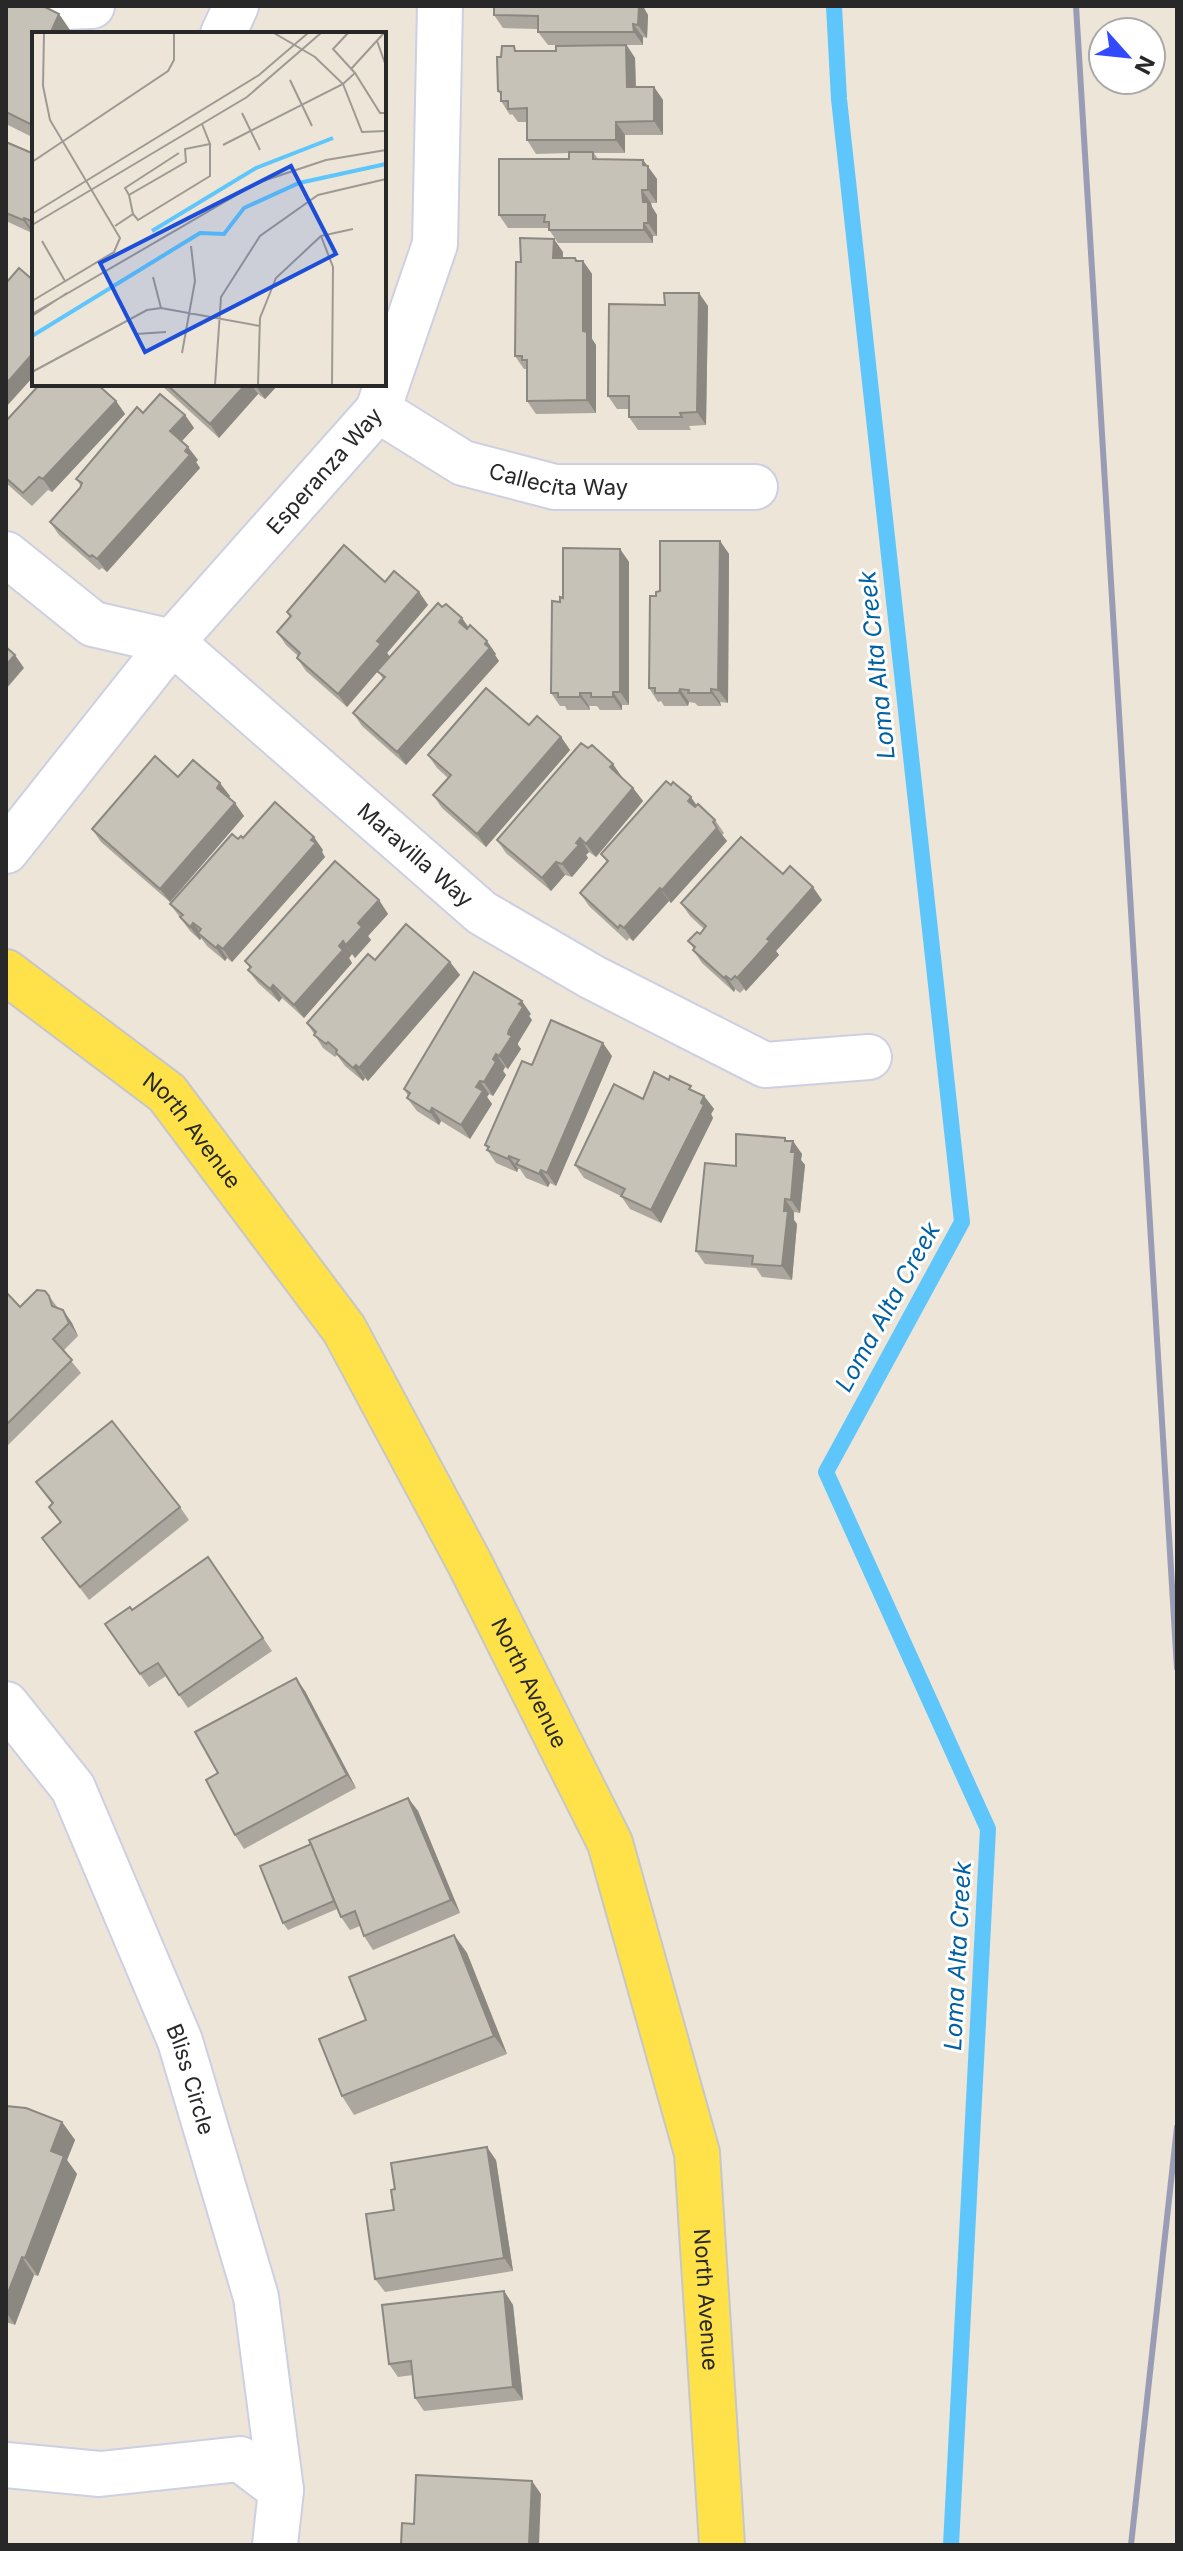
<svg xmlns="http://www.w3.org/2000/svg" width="1183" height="2551" viewBox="0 0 1183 2551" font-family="Inter,sans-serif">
<rect width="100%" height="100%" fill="#ece5d8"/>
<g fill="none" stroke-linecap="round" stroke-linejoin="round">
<!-- stream -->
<polyline stroke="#5ec6fb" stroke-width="16" points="834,6 839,99 962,1222 826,1472 988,1829 951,2545"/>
<defs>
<g id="minor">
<polyline points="63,7 92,6"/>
<polyline points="223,34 236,6"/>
<path id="s1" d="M378 410 463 463 555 487H755"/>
<path id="s2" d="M6 554 93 624 172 642 482 913 592 977 765 1065 869 1057"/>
<path id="s3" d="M6 851 172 642 378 410 435 244 440 6"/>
<path id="s4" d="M6 1704 73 1788 180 2041 256 2297 281 2490 275 2545"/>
<polyline points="6,2465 100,2474 240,2459 281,2490"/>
</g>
<g id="major">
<path id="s5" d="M6 972 167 1093 344 1329 470 1564 610 1843 697 2153 722 2545"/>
</g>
</defs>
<!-- minor casing -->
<use href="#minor" stroke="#cdcfe3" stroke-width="48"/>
<!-- major casing -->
<use href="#major" stroke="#c7c7c7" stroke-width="48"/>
<!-- minor -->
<use href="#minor" stroke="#fff" stroke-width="44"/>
<!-- major -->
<use href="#major" stroke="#ffe24a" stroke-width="44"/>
<!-- rail -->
<g stroke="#9a9cb5" stroke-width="6">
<polyline points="1076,6 1177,1668"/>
<polyline points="1131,2545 1177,2127"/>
</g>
</g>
<!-- wall -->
<g fill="#aba79e">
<polygon points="6,6 59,14 72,33 34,34 34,138 6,124"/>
<polygon points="643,8 648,15 647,38 643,37 643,45 627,45 635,58 636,87 654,87 663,100 663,135 625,135 625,153 594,153 598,159 643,160 657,179 657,203 651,203 652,207 657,215 657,236 653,236 653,243 558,243 548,228 508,228 499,215 569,159 569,153 536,154 527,140 527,122 518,122 512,114 510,115 501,101 501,95 498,91 501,57 518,51 556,51 592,45 548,45 538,32 538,29 503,28 494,15"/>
<polygon points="6,142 34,154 34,231 32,233 6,221"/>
<polygon points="563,252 563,258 575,258 578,261 583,261 592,274 592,339 596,345 596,413 536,414 527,401 527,369 524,369 515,356 521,262"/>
<polygon points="708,306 706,425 689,426 691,430 638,430 629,417 629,409 617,409 608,396"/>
<polygon points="40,384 100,384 103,389 116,401 125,414 52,492 48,490 32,506 6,483 6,421"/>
<polygon points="160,384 279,384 265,399 258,394 219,438"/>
<polygon points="143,413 185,415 194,428 182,441 198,460 196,462 200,468 107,572 102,568 99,570 59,535 50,522 80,488 81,486 76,479"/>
<polygon points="720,541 729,554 728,703 720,702 721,706 698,706 695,703 689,702 688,706 664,706 661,701 658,702 649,688 656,596 660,591"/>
<polygon points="620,549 629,562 629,705 622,705 622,710 600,710 597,706 589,706 590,710 567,710 565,706 560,706 551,693 560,602"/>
<polygon points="385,582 419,592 428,605 387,653 390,657 442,607 462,618 468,627 496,654 495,655 499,661 406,765 362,726 353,713 383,679 378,671 347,707 306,671 297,658 298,656 286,645 277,632 290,617 287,612"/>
<polygon points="529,725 561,737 570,750 486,847 442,808 433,795 448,778 437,768 428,755"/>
<polygon points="178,777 230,796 229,798 244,816 170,902 101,842 92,829"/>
<polygon points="621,777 633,788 643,801 596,857 589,852 586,855 588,858 572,877 565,875 551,891 506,853 497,840 622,777"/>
<polygon points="697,806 715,820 724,833 722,835 727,841 671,903 669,901 633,941 629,938 627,941 589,906 580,893 607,862 601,854"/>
<polygon points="243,838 323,850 322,852 325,857 232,962 227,958 225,961 207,946 201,938 200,940 190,931 170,904 238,839"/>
<polygon points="783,874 822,900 776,951 779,955 746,991 744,989 740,993 735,989 734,992 702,963 693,950 694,949 688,941 700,934 704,929 690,916 681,903"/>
<polygon points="379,900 388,914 368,936 371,940 355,958 352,954 349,958 352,963 304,1018 282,998 279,1002 258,983 248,970 250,968 245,961"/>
<polygon points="375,960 450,962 460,975 368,1081 365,1078 363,1081 345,1066 337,1055 335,1057 323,1048 307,1023"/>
<polygon points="531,1014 529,1016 532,1020 518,1043 518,1045 521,1049 508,1069 505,1067 503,1071 506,1075 493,1096 489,1094 487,1097 492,1104 470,1139 441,1121 439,1125 417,1111 407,1098 408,1096 404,1089"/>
<polygon points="612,1056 556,1186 550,1183 548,1187 526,1178 520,1169 518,1169 517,1172 496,1163 487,1150 488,1149 485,1145 532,1065"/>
<polygon points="695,1092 704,1096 714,1109 711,1114 713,1118 661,1223 630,1209 621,1196 584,1178 575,1165 643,1099"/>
<polygon points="787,1141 802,1154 801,1160 805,1165 800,1213 794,1212 794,1220 797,1224 792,1280 762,1277 756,1268 705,1264 696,1251 736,1166"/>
<polygon points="6,1292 20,1307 49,1296 58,1308 63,1310 72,1323 78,1336 63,1351 81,1373 6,1447"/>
<polygon points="36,1482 180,1507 189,1520 89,1600 42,1538 60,1523 49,1507 52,1504"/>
<polygon points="208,1557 272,1651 188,1708 166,1676 149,1687 105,1624 132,1610"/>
<polygon points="305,1691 356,1788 244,1849 235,1835 218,1773"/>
<polygon points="408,1798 418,1811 460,1913 373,1950 364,1936 360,1926 350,1930 341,1917 337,1909 288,1930 283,1923 311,1844"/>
<polygon points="454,1935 467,1953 507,2054 354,2115 342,2096 366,2020"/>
<polygon points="6,2106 62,2122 75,2140 67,2160 77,2174 38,2276 34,2275 15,2325 6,2322"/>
<polygon points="496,2160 513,2271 385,2292 375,2279 394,2210 395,2189"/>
<polygon points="504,2291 513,2305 523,2400 424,2411 415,2398 413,2375 398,2377 389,2364"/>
</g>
<!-- shaded-wall -->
<g fill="#8b8881">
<polygon points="637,6 643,6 648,15 647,38 638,25"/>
<polygon points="59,14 72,33 71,34 50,34"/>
<polygon points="633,24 643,37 643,45 634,32"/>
<polygon points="626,45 635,58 636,100 627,87"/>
<polygon points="654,87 663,100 663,135 654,121"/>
<polygon points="616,122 625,135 625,153 616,140"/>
<polygon points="643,160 657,179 657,203 648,190 643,165"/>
<polygon points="642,190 651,203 652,207 657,215 657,236 648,223 643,202"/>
<polygon points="24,218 33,231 32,233 23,220"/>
<polygon points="644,223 653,236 653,243 644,230"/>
<polygon points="554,239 563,252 562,271 553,258"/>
<polygon points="575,258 583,269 583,261 592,274 592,339 596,345 596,413 587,400 583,331"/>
<polygon points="699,293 708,306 706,425 697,412"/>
<polygon points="34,352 34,376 6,407 6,384"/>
<polygon points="246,384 251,384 258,394 219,438 210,424"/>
<polygon points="258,384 279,384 265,399 256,386"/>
<polygon points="116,401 125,414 52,492 43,479"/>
<polygon points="185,415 194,428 179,444 170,431"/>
<polygon points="188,447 198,460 196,462 200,468 107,572 97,559"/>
<polygon points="720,541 729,554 728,703 718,690"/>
<polygon points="620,549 629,562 629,705 620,692"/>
<polygon points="419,592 428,605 387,653 390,657 347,707 338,694 377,641"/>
<polygon points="462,618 471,631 459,622"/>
<polygon points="487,641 496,654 495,655 499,661 406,765 397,752"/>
<polygon points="15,655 24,668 6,689 6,665"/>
<polygon points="680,689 689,702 688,706 679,693"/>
<polygon points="711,689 720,702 721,706 711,693"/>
<polygon points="613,692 622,705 622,710 613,697"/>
<polygon points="580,693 589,706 590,710 580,697"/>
<polygon points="561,737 570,750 486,847 477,834"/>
<polygon points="613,764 622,777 619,780 610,767"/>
<polygon points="220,783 230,796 226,801 217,788"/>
<polygon points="633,788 643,801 596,857 586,844"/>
<polygon points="691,797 700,810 688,801"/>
<polygon points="235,803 244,816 170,902 160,889"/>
<polygon points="717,828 727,841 671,903 662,890"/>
<polygon points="314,837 323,850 322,852 325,857 232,962 223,949"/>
<polygon points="580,838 589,852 586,855 588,858 572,877 562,864"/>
<polygon points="556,862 565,875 551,891 542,878"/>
<polygon points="813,887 822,900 776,951 779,955 746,991 737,978 767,939"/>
<polygon points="660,888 669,901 633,941 624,928"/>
<polygon points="379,900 388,914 368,936 371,940 355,958 346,945 358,923"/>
<polygon points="193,923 203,936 198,933 201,938 200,940 190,927"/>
<polygon points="343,941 352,954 349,958 352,963 304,1018 294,1005"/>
<polygon points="218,945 227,958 225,961 216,948"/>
<polygon points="450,962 460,975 368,1081 359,1068"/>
<polygon points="726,976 735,989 734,992 724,978"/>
<polygon points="273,985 282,998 279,1002 270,989"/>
<polygon points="522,1001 531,1014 529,1016 532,1020 518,1043 518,1045 521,1049 508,1069 499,1056 519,1004"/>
<polygon points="603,1043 612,1056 556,1186 547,1173"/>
<polygon points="496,1054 505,1067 503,1071 506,1075 493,1096 484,1082"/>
<polygon points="356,1065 365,1078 363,1081 353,1068"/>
<polygon points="480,1081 489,1094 487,1097 492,1104 470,1139 461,1125 476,1087"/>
<polygon points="704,1096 714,1109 711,1114 713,1118 661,1223 651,1210"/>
<polygon points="432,1108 441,1121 439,1125 430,1112"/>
<polygon points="785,1138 792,1148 793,1141 802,1154 801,1160 805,1165 800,1213 791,1200"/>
<polygon points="509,1156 518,1169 517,1172 508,1159"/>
<polygon points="541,1170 550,1183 548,1187 539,1174"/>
<polygon points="785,1199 794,1212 794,1220 797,1224 792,1280 782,1266"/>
<polygon points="63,1310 72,1323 78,1336 69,1323"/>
<polygon points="296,1678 305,1691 356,1788 347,1775"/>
<polygon points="408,1798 418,1811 460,1913 451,1900"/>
<polygon points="454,1935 467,1953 507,2054 494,2036"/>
<polygon points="62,2122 75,2140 67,2160 77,2174 38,2276 25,2258 51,2151"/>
<polygon points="487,2147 496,2160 513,2271 504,2258"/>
<polygon points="22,2257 34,2275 15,2325 6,2312 6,2298"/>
<polygon points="504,2291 513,2305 523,2400 513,2387"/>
<polygon points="532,2481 541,2494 539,2545 529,2545"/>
</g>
<!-- building -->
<g fill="#c7c2b8" stroke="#8b8881" stroke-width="2">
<polygon points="6,6 43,6 59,14 50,34 34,34 34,126 6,112"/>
<polygon points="494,6 639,6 638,25 633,24 634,32 538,32 538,16 494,15"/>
<polygon points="626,45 627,87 654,87 654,121 616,122 616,140 527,140 527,108 508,109 508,101 501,101 501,92 498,91 497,57 501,57 502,46 514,46 515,51 556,51 556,46"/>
<polygon points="6,142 34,154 34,222 24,218 23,220 6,213"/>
<polygon points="569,152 593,152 593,159 643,160 643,165 648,166 648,190 642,190 643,202 648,202 648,223 644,223 644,230 549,230 549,222 544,222 545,215 499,215 499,159 569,159"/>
<polygon points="520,238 554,239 553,258 575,258 576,261 583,261 583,331 587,332 587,400 527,401 527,360 522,360 522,356 515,356 516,262 521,262"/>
<polygon points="19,268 34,281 34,352 6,384 6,283"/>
<polygon points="664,293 699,293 697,412 680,413 682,417 629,417 629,396 608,396 609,304 665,305"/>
<polygon points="40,384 97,384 116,401 43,479 39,477 23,493 6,478 6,421"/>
<polygon points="166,384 246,384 210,424"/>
<polygon points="160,394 185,415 170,431 188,447 185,451 190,455 97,559 92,555 90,557 50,522 80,488 82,483 76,479 137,407 143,413"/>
<polygon points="660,541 720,541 718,690 711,689 711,693 688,693 689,690 680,689 679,693 655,693 655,688 649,688 650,596 656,596 656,592 660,591"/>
<polygon points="344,545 385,582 394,571 419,592 377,641 381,644 338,694 297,658 300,653 277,632 291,616 287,612"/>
<polygon points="563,548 620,549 620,692 613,692 613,697 591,697 591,693 580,693 580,697 558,697 558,693 551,693 552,601 560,602 560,597 563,598"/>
<polygon points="438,603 442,607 446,604 462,618 459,622 467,629 470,625 487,641 485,644 490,648 397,752 353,713 385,677 377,671"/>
<polygon points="6,647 15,655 6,665"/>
<polygon points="486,688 529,725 537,716 561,737 477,834 433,795 451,775 428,755"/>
<polygon points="581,743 588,748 592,745 613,764 610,767 633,788 586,844 580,838 576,843 579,845 562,864 556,862 542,878 497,840"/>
<polygon points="155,756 178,777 193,760 220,783 217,788 235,803 160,889 92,829"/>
<polygon points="666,781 671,785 673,782 691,797 688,801 695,807 698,804 715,820 713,822 717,828 662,890 660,888 624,928 620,925 618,928 580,893 608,861 601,854"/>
<polygon points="275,802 314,837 311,840 316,843 223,949 218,945 216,948 198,933 201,929 193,923 190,927 180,917 183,915 170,904 232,834 238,839 241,836 243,838"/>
<polygon points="741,837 783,874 790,866 813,887 767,939 770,941 737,978 735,976 731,980 726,976 724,978 693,950 695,947 688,941 697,932 700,934 706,926 681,903"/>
<polygon points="335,861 379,900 358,923 362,927 346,945 343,941 339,946 343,950 294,1005 273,985 270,989 248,970 251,967 245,961"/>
<polygon points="406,924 450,962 359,1068 356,1065 353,1068 336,1053 337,1050 328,1042 326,1044 314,1035 316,1032 307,1023 368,954 375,960"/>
<polygon points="474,972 522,1001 519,1004 523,1007 509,1030 508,1034 512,1036 499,1056 496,1054 493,1059 496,1062 484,1082 480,1081 476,1087 483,1091 461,1125 432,1108 430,1112 407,1098 410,1093 404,1089"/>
<polygon points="551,1020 603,1043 547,1173 541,1170 539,1174 516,1164 519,1160 509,1156 508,1159 487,1150 489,1147 485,1145 522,1061 532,1065"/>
<polygon points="654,1072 669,1080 670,1076 691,1086 689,1089 704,1096 701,1103 704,1105 651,1210 621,1196 625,1189 575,1165 614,1084 643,1099"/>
<polygon points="736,1134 785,1138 785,1141 793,1141 791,1152 795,1152 791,1200 785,1199 784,1211 788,1211 782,1266 752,1264 753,1256 696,1251 705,1163 736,1166"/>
<polygon points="37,1290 45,1291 49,1296 52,1306 63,1310 69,1323 53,1339 72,1360 6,1425 6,1292 20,1307"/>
<polygon points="112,1421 180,1507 80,1587 42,1538 61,1522 49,1507 53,1503 36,1482"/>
<polygon points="208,1557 263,1638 179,1695 158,1663 140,1674 105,1624 130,1607 132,1610"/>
<polygon points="296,1678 347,1775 235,1835 206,1780 218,1773 195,1732"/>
<polygon points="408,1798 451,1900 364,1936 355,1911 341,1917 309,1840"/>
<polygon points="311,1844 334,1901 283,1923 260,1866"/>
<polygon points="454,1935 494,2036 342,2096 319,2039 366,2020 349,1977"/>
<polygon points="6,2106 26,2108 62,2122 51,2151 64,2156 25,2258 22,2257 6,2298"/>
<polygon points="487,2147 504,2258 375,2279 366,2214 394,2210 391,2190 395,2189 391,2163"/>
<polygon points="504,2291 513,2387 415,2398 411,2361 389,2364 382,2305"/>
<polygon points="416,2475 532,2481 529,2545 401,2545 402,2523 414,2524"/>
</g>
<g text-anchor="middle" stroke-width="6" stroke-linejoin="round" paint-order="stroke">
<!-- street labels -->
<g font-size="22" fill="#282828" stroke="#fff">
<text dy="8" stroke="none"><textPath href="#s3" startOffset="496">Esperanza Way</textPath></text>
<text dy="8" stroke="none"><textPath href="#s1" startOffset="198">Callecita Way</textPath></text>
<text dy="8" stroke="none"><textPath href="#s2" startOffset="516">Maravilla Way</textPath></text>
<text dy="8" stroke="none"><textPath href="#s5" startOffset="246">North Avenue</textPath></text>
<text dy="8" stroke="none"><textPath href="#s5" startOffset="896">North Avenue</textPath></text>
<text dy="8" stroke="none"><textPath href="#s4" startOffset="422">Bliss Circle</textPath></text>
<text dy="8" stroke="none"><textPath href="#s5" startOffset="1544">North Avenue</textPath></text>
</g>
<!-- water labels -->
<g font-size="24" font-style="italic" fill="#0060a4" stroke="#fff">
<text transform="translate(877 665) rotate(-96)" y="8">Loma Alta Creek</text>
<text transform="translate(888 1307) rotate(-61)" y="8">Loma Alta Creek</text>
<text transform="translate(958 1956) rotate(-87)" y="8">Loma Alta Creek</text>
</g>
</g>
<!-- overview -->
<g transform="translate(32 32)">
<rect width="354" height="354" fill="#ece5d8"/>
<path fill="none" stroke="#5ec6fb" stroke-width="4" d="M120 199 224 136 301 106M0 304 168 201 192 202 212 176 267 151 354 132"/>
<path fill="none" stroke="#9e9992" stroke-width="2" d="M242 1 283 25 311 52 330 100 354 99M345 9 354 34M319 37 352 1M323 41 348 81H354M258 48 280 94M210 81 228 118M191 113 311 52 323 41 301 17 316 1M0 130 136 39 142 28V1M97 163 93 156 147 121M0 182 227 43 276 1M101 182 106 188 178 144V112M0 193 215 65 289 1M83 194 101 182 97 163 154 130 153 117 178 112 170 92M289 204 301 235 300 353M10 209 33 249M121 245 129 276M0 269 82 220 88 206 18 88 11 54 12 1M0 282 225 151 294 128 354 118M0 284 35 261M97 286 111 315M104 302 134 300M150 321 163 249 159 214M0 340 115 278 129 276 228 294M183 353 189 265 228 204 286 163 354 147M226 353 228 286 244 246 289 204 321 197"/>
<path fill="#1d4ed8" fill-opacity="0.15" stroke="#1d4ed8" stroke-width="4" d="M259 134 304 222 113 320 68 231Z"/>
<rect width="354" height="354" fill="none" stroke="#282828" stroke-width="4"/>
</g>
<!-- border -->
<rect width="1183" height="2551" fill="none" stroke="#282828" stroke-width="16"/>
<!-- north arrow -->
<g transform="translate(1127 56) rotate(117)"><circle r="38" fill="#ffffff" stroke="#a9a9a9" stroke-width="2"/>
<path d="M0-6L14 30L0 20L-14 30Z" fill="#3249ff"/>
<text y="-12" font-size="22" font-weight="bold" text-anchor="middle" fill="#282828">N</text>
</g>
</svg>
